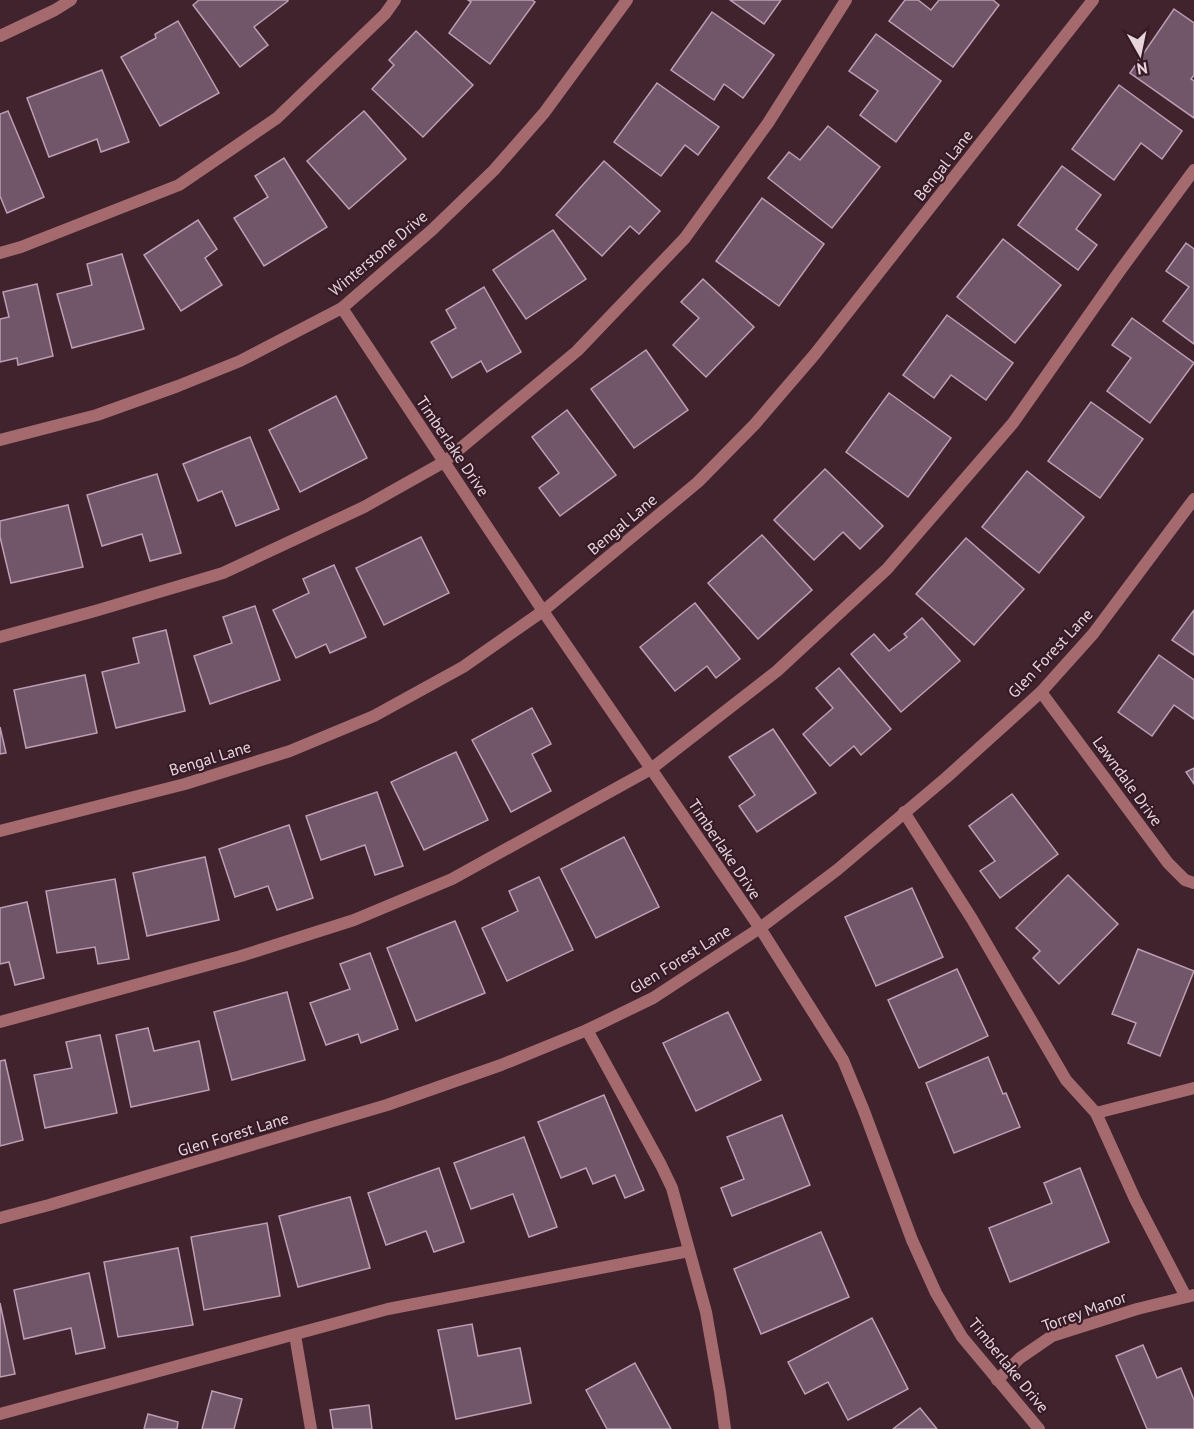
<svg xmlns="http://www.w3.org/2000/svg" width="1194" height="1429" viewBox="0 0 1194 1429" font-family="'PT Sans',sans-serif">
<rect width="100%" height="100%" fill="#41232e"/>
<!-- building -->
<g fill="#715569" stroke="#bd9eb4" stroke-width="1.5">
<polygon points="199,0 288,0 288,1 254,27 268,45 240,67 193,5"/>
<polygon points="468,0 532,0 535,2 490,64 449,33 471,2"/>
<polygon points="730,0 781,0 764,24"/>
<polygon points="905,0 918,0 931,10 939,0 993,0 999,5 953,67 889,21"/>
<polygon points="1174,9 1194,23 1194,75 1191,79 1194,81 1194,118 1130,73"/>
<polygon points="712,12 774,55 743,98 724,84 714,100 671,70"/>
<polygon points="178,21 219,93 160,126 121,57 156,38 155,34"/>
<polygon points="416,31 473,85 423,137 372,89 394,65 389,60"/>
<polygon points="876,34 941,81 896,142 860,115 878,91 849,71"/>
<polygon points="102,70 129,142 101,152 97,139 49,157 27,98"/>
<polygon points="657,83 719,127 698,155 685,145 661,176 614,142"/>
<polygon points="1119,85 1182,131 1162,159 1141,143 1114,180 1072,149"/>
<polygon points="8,111 44,197 7,213 0,196 0,114"/>
<polygon points="364,111 406,159 349,209 307,161"/>
<polygon points="828,126 880,167 832,228 768,178 789,152 800,160"/>
<polygon points="284,158 327,227 264,266 234,218 268,197 255,176"/>
<polygon points="604,161 660,211 639,234 630,226 602,256 556,215"/>
<polygon points="1062,166 1101,195 1076,229 1097,245 1078,270 1018,225"/>
<polygon points="762,198 824,244 779,306 716,261"/>
<polygon points="198,220 217,249 205,258 222,285 181,311 144,255"/>
<polygon points="553,230 586,279 526,319 493,270"/>
<polygon points="1003,239 1061,285 1015,343 957,297"/>
<polygon points="1186,243 1194,249 1194,344 1163,321 1189,287 1166,271"/>
<polygon points="122,254 144,329 72,348 57,294 92,285 87,264"/>
<polygon points="703,279 754,327 706,377 673,345 699,318 681,302"/>
<polygon points="37,284 53,356 18,365 17,358 0,362 0,319 9,317 3,292"/>
<polygon points="484,287 521,352 487,372 481,361 452,378 431,342 456,328 446,310"/>
<polygon points="947,315 1013,363 986,400 951,375 934,398 903,375"/>
<polygon points="1132,318 1194,363 1150,423 1107,391 1131,358 1112,345"/>
<polygon points="646,350 688,410 634,448 591,389"/>
<polygon points="889,393 951,438 908,497 846,452"/>
<polygon points="336,396 367,458 300,492 269,430"/>
<polygon points="1091,402 1143,439 1100,498 1048,461"/>
<polygon points="567,410 616,475 560,516 539,488 559,473 532,437"/>
<polygon points="250,437 279,509 236,526 222,491 198,501 183,464"/>
<polygon points="825,469 883,526 860,549 843,532 814,560 774,520"/>
<polygon points="1027,471 1084,517 1039,573 982,527"/>
<polygon points="157,474 181,553 150,561 142,534 102,546 87,495"/>
<polygon points="68,505 83,567 11,583 0,537 0,521"/>
<polygon points="762,535 812,590 758,639 708,583"/>
<polygon points="421,537 449,593 384,625 356,568"/>
<polygon points="966,538 1024,589 974,645 916,594"/>
<polygon points="334,565 366,637 330,653 326,644 296,658 273,610 309,593 303,579"/>
<polygon points="695,603 740,659 716,678 707,666 675,691 640,647"/>
<polygon points="255,606 280,680 210,704 194,656 232,643 223,617"/>
<polygon points="1194,610 1194,655 1172,640"/>
<polygon points="922,618 960,661 901,712 851,654 874,634 889,651 907,637 904,634"/>
<polygon points="166,630 185,711 116,728 102,672 139,663 133,638"/>
<polygon points="1159,655 1194,680 1194,719 1174,705 1152,736 1118,712"/>
<polygon points="839,668 891,729 861,755 854,746 830,766 803,734 833,708 816,688"/>
<polygon points="85,675 97,733 26,748 14,690"/>
<polygon points="532,708 551,744 532,754 551,791 511,812 472,740"/>
<polygon points="0,727 6,753 0,754"/>
<polygon points="773,729 816,793 757,832 739,806 755,795 729,757"/>
<polygon points="456,752 488,820 424,850 391,782"/>
<polygon points="1194,768 1194,784 1186,772"/>
<polygon points="377,792 403,866 375,875 365,845 321,860 306,816"/>
<polygon points="1012,794 1058,854 1000,898 980,871 995,861 969,826"/>
<polygon points="289,825 313,898 277,910 268,886 235,897 219,849"/>
<polygon points="624,837 659,907 596,938 561,869"/>
<polygon points="205,857 219,920 147,936 133,873"/>
<polygon points="1068,875 1118,924 1059,984 1033,958 1040,951 1016,928"/>
<polygon points="539,877 573,950 507,981 482,928 518,911 509,891"/>
<polygon points="115,879 129,959 98,964 95,947 57,953 46,891"/>
<polygon points="912,888 943,957 876,986 845,917"/>
<polygon points="27,902 44,978 15,985 9,962 0,964 0,908"/>
<polygon points="455,921 485,993 416,1021 387,948"/>
<polygon points="1138,949 1194,971 1160,1056 1128,1043 1136,1023 1112,1014"/>
<polygon points="370,953 398,1029 361,1043 358,1034 326,1045 310,1003 350,989 340,964"/>
<polygon points="957,969 988,1036 919,1068 888,1000"/>
<polygon points="287,992 305,1060 232,1080 214,1012"/>
<polygon points="728,1012 761,1080 696,1111 663,1043"/>
<polygon points="148,1028 154,1051 199,1041 209,1090 131,1107 116,1035"/>
<polygon points="100,1035 117,1113 45,1128 34,1075 72,1068 66,1042"/>
<polygon points="988,1057 1003,1094 1006,1093 1020,1127 954,1153 926,1083"/>
<polygon points="5,1060 23,1140 0,1146 0,1061"/>
<polygon points="604,1095 644,1190 625,1198 615,1175 593,1184 586,1168 561,1178 538,1122"/>
<polygon points="782,1115 810,1185 732,1216 721,1188 744,1179 727,1137"/>
<polygon points="524,1137 557,1227 529,1237 513,1194 471,1209 454,1163"/>
<polygon points="439,1168 464,1242 434,1252 426,1231 386,1245 368,1193"/>
<polygon points="1080,1168 1109,1242 1010,1282 989,1228 1052,1203 1044,1183"/>
<polygon points="350,1197 370,1268 298,1287 279,1216"/>
<polygon points="267,1223 280,1296 204,1310 191,1237"/>
<polygon points="821,1232 849,1297 761,1334 734,1269"/>
<polygon points="178,1248 193,1325 118,1337 104,1262"/>
<polygon points="89,1273 105,1348 76,1354 71,1328 24,1339 14,1290"/>
<polygon points="0,1303 15,1374 0,1377"/>
<polygon points="872,1318 908,1389 848,1420 828,1382 805,1394 788,1362"/>
<polygon points="472,1324 478,1356 520,1348 531,1403 456,1419 438,1330"/>
<polygon points="1143,1345 1157,1378 1181,1368 1194,1400 1194,1429 1147,1429 1116,1356"/>
<polygon points="635,1363 671,1429 607,1429 586,1390"/>
<polygon points="212,1391 242,1399 234,1429 202,1429"/>
<polygon points="369,1405 372,1429 333,1429 330,1410"/>
<polygon points="920,1408 937,1429 893,1429"/>
<polygon points="148,1414 178,1422 177,1429 144,1429"/>
</g>
<g fill="none" stroke-linecap="round" stroke-linejoin="round">
<!-- service -->
<g stroke="#a56a6e" stroke-width="12">
<polyline points="0,253 21,247 179,185 277,118 385,14 395,0"/>
<polyline points="0,637 95,611 223,573 364,507 444,462 577,351 685,238 768,123 846,0"/>
<polyline points="904,812 972,919 1066,1080 1096,1113"/>
<polyline points="0,1022 241,956 354,920 452,879 651,769 777,671 887,569 1013,423 1119,272 1194,170"/>
<polyline points="587,1030 661,1165 672,1188 706,1312 720,1392 725,1429"/>
<polyline points="1186,1297 1135,1199 1096,1113 1194,1088"/>
<polyline points="295,1335 311,1429"/>
<polyline points="0,1414 388,1309 689,1251"/>
</g>
<!-- minor -->
<g stroke="#a56a6e" stroke-width="12">
<polyline points="0,36 55,10 71,0"/>
<polyline points="342,308 543,611 760,928 813,1012 843,1060 864,1111 912,1240 936,1293 962,1337 1039,1429"/>
<polyline points="0,440 97,415 178,386 240,361 342,308 432,230 494,170 544,113 627,0"/>
<polyline points="1041,692 1168,863 1185,880 1194,883"/>
<polyline points="0,831 185,784 290,751 374,716 463,667 543,611 698,482 755,424 815,354 1093,0"/>
<polyline points="0,1218 49,1205 387,1105 501,1065 587,1030 653,998 760,928 837,870 947,777 1041,692 1093,634 1194,499"/>
<polyline points="997,1380 1020,1358 1052,1336 1137,1309 1194,1295"/>
</g>
</g>
<g text-anchor="middle" stroke-width="4.5" stroke-linejoin="round" paint-order="stroke">
<!-- street labels -->
<g font-size="16" fill="#e8d4db" stroke="#361a25">
<text transform="translate(943 165) rotate(-52)" y="6">Bengal Lane</text>
<text transform="translate(378 253) rotate(-40)" y="6">Winterstone Drive</text>
<text transform="translate(453 446) rotate(56)" y="6">Timberlake Drive</text>
<text transform="translate(622 524) rotate(-40)" y="6">Bengal Lane</text>
<text transform="translate(1050 653) rotate(-47)" y="6">Glen Forest Lane</text>
<text transform="translate(210 758) rotate(-17)" y="6">Bengal Lane</text>
<text transform="translate(1128 781) rotate(54)" y="6">Lawndale Drive</text>
<text transform="translate(725 849) rotate(56)" y="6">Timberlake Drive</text>
<text transform="translate(680 959) rotate(-32)" y="6">Glen Forest Lane</text>
<text transform="translate(233 1134) rotate(-17)" y="6">Glen Forest Lane</text>
<text transform="translate(1084 1311) rotate(-20)" y="6">Torrey Manor</text>
<text transform="translate(1009 1365) rotate(51)" y="6">Timberlake Drive</text>
</g>
</g>
<!-- north arrow -->
<g transform="translate(1140 54) rotate(171)" stroke="#361a25" stroke-width="4.5" paint-order="stroke">
<path d="M0-4.5L10 22L0 15L-10 22Z" fill="#e8d4db"/>
<text y="-9" font-size="16" font-weight="bold" text-anchor="middle" fill="#e8d4db">N</text>
</g>
</svg>
